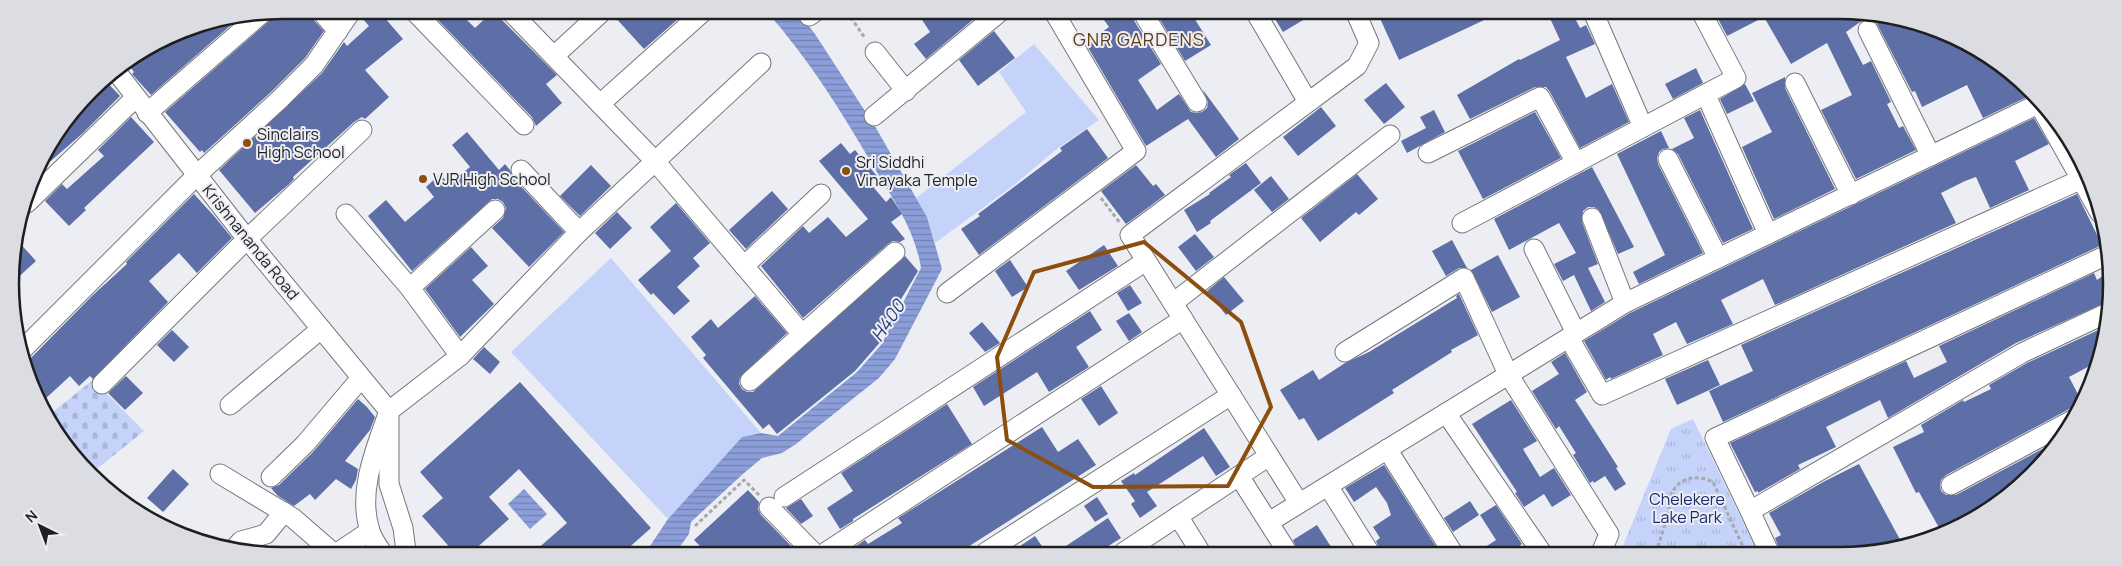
<svg xmlns="http://www.w3.org/2000/svg" width="2122" height="566" viewBox="0 0 2122 566" font-family="Manrope,sans-serif">
<defs>
<pattern id="cemetery-stones" width="16" height="16" patternUnits="userSpaceOnUse" patternTransform="scale(1.25)"><rect width="16" height="16" fill="#c5d3fb"/><path d="M2 7V4a2 2 0 0 1 4 0v3zM10 15v-3a2 2 0 0 1 4 0v3z" fill="#a9b5d7"/></pattern>
<pattern id="park-tufts" width="24" height="20" patternUnits="userSpaceOnUse" patternTransform="scale(1.25)"><rect width="24" height="20" fill="#c5d3fb"/><path d="M3 7l-1-3M5 7V3M7 7l1-3M15 17l-1-3M17 17v-4M19 17l1-3" fill="none" stroke="#a9b5d7"/></pattern>
<pattern id="water-rules" width="6" height="5" patternUnits="userSpaceOnUse" patternTransform="scale(1.25)"><rect width="6" height="5" fill="#8b9ed9"/><path d="M0 2.5h6" fill="none" stroke="#7180b0"/></pattern>
</defs>
<rect width="100%" height="100%" fill="#edeef3"/>
<!-- green -->
<g fill="#c5d3fb">
<polygon points="1034,44 1099,120 1058,148 1014,185 935,243 927,217 916,198 1026,112 999,72"/>
<polygon points="611,258 761,433 742,437 668,519 511,352"/>
</g>
<!-- cemetery -->
<polygon fill="url(#cemetery-stones)" points="93,380 144,431 93,472 66,449 49,415"/>
<!-- park -->
<polygon fill="url(#park-tufts)" points="1693,419 1758,553 1620,553 1671,429"/>
<!-- water -->
<g fill="url(#water-rules)">
<path d="M767 12H798L815 34 876 128 927 217 942 269 895 359 879 378 796 444 782 453 762 458 744 473 691 522 689 534 676 552H646L668 519 742 437 761 433 778 436 857 372 881 345 921 268C915 230 894 201 875 169 843 114 809 59 767 12Z"/>
<polygon points="524,489 547,514 530,529 508,504"/>
</g>
<!-- building -->
<g fill="#5e6fa7">
<polygon points="283,10 309,10 311,17 324,31 305,58 271,92 204,153 202,150 200,152 165,112 268,22 272,12"/>
<polygon points="363,10 378,10 403,39 365,70 389,97 365,119 362,117 354,122 293,177 294,179 288,185 255,213 219,170 322,73 344,42 347,46 369,26 361,17"/>
<polygon points="447,11 458,11 475,28 493,11 557,75 546,84 562,103 536,126 532,117 438,20"/>
<polygon points="614,11 687,11 644,49 613,15"/>
<polygon points="917,12 980,12 981,13 926,59 914,44 930,32"/>
<polygon points="1099,13 1132,13 1133,19 1161,64 1138,80 1157,110 1179,94 1191,112 1197,113 1202,112 1207,108 1208,102 1203,90 1239,139 1216,157 1188,119 1146,146 1086,44 1109,27"/>
<polygon points="1156,13 1191,13 1211,45 1185,61"/>
<polygon points="1285,13 1315,13 1283,32 1275,19"/>
<polygon points="1378,14 1497,14 1399,60"/>
<polygon points="1548,14 1573,14 1580,28 1586,25 1595,44 1566,57 1586,98 1612,84 1629,122 1580,148 1550,92 1546,87 1535,87 1470,119 1457,95 1519,59 1520,60 1560,40"/>
<polygon points="1716,15 1892,15 1990,56 2023,88 2027,97 1983,118 1967,85 1922,107 1915,91 1912,92 1873,16 1863,20 1846,32 1863,65 1871,61 1891,102 1887,104 1899,128 1903,126 1916,150 1856,179 1821,110 1852,95 1827,43 1791,64 1764,17 1727,36"/>
<polygon points="227,21 231,25 151,95 132,74 134,72 127,63 167,38 170,41 182,30"/>
<polygon points="994,31 1015,58 978,86 959,60"/>
<polygon points="1696,68 1703,83 1673,99 1665,84"/>
<polygon points="1785,77 1785,88 1835,189 1774,219 1742,147 1772,132 1752,93"/>
<polygon points="103,78 120,96 83,133 45,166 47,168 33,181 38,162"/>
<polygon points="1386,83 1405,107 1384,124 1364,100"/>
<polygon points="1745,84 1754,101 1727,114 1720,99"/>
<polygon points="1321,107 1336,126 1298,156 1283,137"/>
<polygon points="1434,110 1445,132 1407,153 1401,141 1426,128 1420,117"/>
<polygon points="1700,110 1753,229 1723,243 1678,154 1672,149 1694,138 1684,118"/>
<polygon points="1535,112 1561,158 1483,199 1458,151"/>
<polygon points="131,117 154,142 84,208 86,210 69,226 45,201 62,184 67,189 104,156 98,150"/>
<polygon points="2034,118 2049,144 2015,161 2029,190 1990,208 1976,177 1965,181 1941,193 1956,223 1775,305 1763,279 1721,300 1733,324 1687,344 1676,322 1653,334 1663,355 1611,379 1610,377 1606,380 1584,341 1630,313"/>
<polygon points="1087,129 1108,158 979,255 961,229 980,216 978,214 1062,151 1060,148"/>
<polygon points="1661,131 1669,148 1663,149 1659,152 1657,158 1658,164 1703,253 1639,284 1633,272 1665,255 1617,154"/>
<polygon points="467,132 499,170 505,164 510,170 513,178 564,232 529,267 492,228 503,218 506,208 503,202 498,199 492,199 412,271 368,216 386,200 405,222 434,197 426,187 440,174 449,184 470,167 452,145"/>
<polygon points="841,143 850,154 855,150 877,176 869,182 886,202 891,197 902,214 891,222 905,239 900,242 893,241 888,244 803,318 761,266 803,226 809,233 828,217 846,237 868,219 819,161"/>
<polygon points="1246,163 1261,183 1210,221 1211,223 1197,232 1184,210 1210,194 1209,193 1231,177 1229,175"/>
<polygon points="591,165 611,186 580,216 560,196"/>
<polygon points="1136,165 1153,186 1156,184 1165,195 1126,224 1101,191"/>
<polygon points="1592,167 1634,247 1618,254 1599,210 1594,207 1588,207 1583,211 1582,222 1598,264 1588,268 1605,302 1591,311 1574,275 1563,281 1554,264 1576,253 1559,223 1509,250 1494,219"/>
<polygon points="1357,174 1378,199 1359,215 1356,212 1320,242 1301,218"/>
<polygon points="1271,176 1289,199 1272,212 1254,190"/>
<polygon points="772,191 788,209 746,249 729,230"/>
<polygon points="194,194 214,216 232,238 197,273 179,253 149,281 168,302 93,379 90,376 79,386 70,376 43,401 25,364 93,295 127,264 126,262"/>
<polygon points="2077,194 2102,245 1723,422 1709,391 1753,371 1741,345"/>
<polygon points="676,203 710,243 693,258 700,266 677,287 690,301 674,315 653,293 651,295 638,280 671,251 650,227"/>
<polygon points="617,212 632,228 610,249 595,233"/>
<polygon points="1195,234 1214,257 1196,271 1178,247"/>
<polygon points="17,240 36,261 12,283 11,265"/>
<polygon points="1452,240 1467,268 1459,268 1446,276 1432,251"/>
<polygon points="1104,245 1118,266 1079,290 1066,271"/>
<polygon points="471,247 488,266 472,280 494,304 460,337 425,289"/>
<polygon points="1498,255 1520,297 1492,312 1471,270"/>
<polygon points="905,256 918,271 900,301 902,302 888,314 891,318 875,331 882,340 855,371 777,434 769,424 763,429 703,358 706,355 691,337 711,319 718,328 755,296 787,333 740,377 739,384 742,389 747,392 753,392"/>
<polygon points="1010,260 1028,287 1012,297 995,271"/>
<polygon points="2094,273 2097,280 2107,273 2107,302 2016,343 1888,418 1880,400 1826,427 1836,447 1798,465 1800,469 1758,493 1758,491 1755,492 1730,443 1906,361 1914,378 1947,362 1939,346"/>
<polygon points="1224,277 1244,301 1226,315 1207,291"/>
<polygon points="1130,285 1142,303 1128,311 1117,293"/>
<polygon points="1459,294 1478,335 1451,350 1452,352 1392,390 1394,393 1318,441 1304,418 1299,420 1280,390 1313,370 1319,380 1345,363 1369,352 1457,298 1456,296"/>
<polygon points="1090,311 1102,330 1076,347 1089,367 1049,392 1037,372 984,406 973,387"/>
<polygon points="1129,313 1142,332 1129,341 1116,321"/>
<polygon points="982,322 1000,343 985,352 969,333"/>
<polygon points="2107,326 2107,336 2097,362 2069,377 2082,402 2080,408 2071,408 1946,475 1941,480 1940,485 1941,491 1946,495 1956,495 2048,446 2051,451 2032,476 1959,528 1942,533 1919,492 1916,493 1893,447 1924,432 1921,425 1963,400 1964,402 1991,389 1989,385 2027,363"/>
<polygon points="172,330 189,347 174,362 157,345"/>
<polygon points="484,347 500,362 490,374 473,359"/>
<polygon points="1565,353 1587,392 1575,400 1618,467 1616,468 1626,484 1615,491 1605,476 1594,483 1593,481 1590,483 1573,455 1576,453 1559,426 1556,429 1532,391 1559,374 1551,362"/>
<polygon points="1708,360 1720,385 1677,405 1665,379"/>
<polygon points="126,376 143,393 125,410 108,393"/>
<polygon points="520,382 651,528 624,552 535,551 567,523 519,469 489,497 509,519 473,551 453,551 422,516 443,498 420,472"/>
<polygon points="1101,386 1118,413 1099,426 1081,399"/>
<polygon points="358,399 367,407 375,417 370,430 345,461 358,469 356,480 351,489 336,479 315,500 310,494 294,506 278,496 271,488 279,485 313,452"/>
<polygon points="1511,400 1537,441 1523,449 1540,477 1554,468 1571,495 1552,507 1544,494 1524,507 1515,493 1517,492 1472,424"/>
<polygon points="947,404 972,444 853,519 853,521 840,529 827,508 853,491 841,473"/>
<polygon points="1042,427 1058,452 1078,439 1096,465 960,552 855,552 853,548 865,540 868,544 902,523 898,518"/>
<polygon points="1204,428 1230,467 1216,476 1203,456 1147,492 1157,506 1140,518 1131,504 1135,501 1121,481 1134,473 1135,475"/>
<polygon points="1859,464 1903,545 1874,554 1781,554 1775,538 1781,535 1769,513 1825,481"/>
<polygon points="1384,465 1440,553 1381,553 1376,541 1380,538 1373,527 1391,515 1387,503 1376,487 1354,502 1345,488"/>
<polygon points="173,469 189,484 163,512 147,498"/>
<polygon points="748,490 759,502 758,509 761,515 797,552 706,552 694,540"/>
<polygon points="1097,497 1108,514 1095,522 1084,506"/>
<polygon points="801,499 813,516 801,524 786,508"/>
<polygon points="1470,501 1479,515 1453,532 1444,518"/>
<polygon points="1496,505 1522,544 1509,553 1476,553 1496,540 1480,515"/>
<polygon points="1108,518 1121,538 1099,552 1057,552"/>
<polygon points="1317,525 1335,553 1299,553 1293,540"/>
<polygon points="1035,536 1046,552 1011,552"/>
</g>
<g fill="none" stroke-linecap="round" stroke-linejoin="round">
<defs>
<g id="minor">
<polyline points="320,10 338,31"/>
<polyline points="413,10 524,125"/>
<polyline points="510,11 654,160 802,334"/>
<polyline points="1143,13 1197,102"/>
<polyline points="1256,13 1308,102"/>
<polyline points="1594,14 1643,127"/>
<polyline points="809,16 815,12"/>
<polyline points="1868,30 1931,156"/>
<polyline points="875,52 906,91"/>
<polyline points="554,56 603,11"/>
<path d="M115 70 247 239 389 411C376 448 357 491 370 531 372 538 377 545 381 551"/>
<polyline points="1795,83 1851,195"/>
<polyline points="1706,95 1768,234"/>
<polyline points="600,104 704,11"/>
<polyline points="2040,106 2100,213"/>
<polyline points="147,113 261,14"/>
<polyline points="874,116 1000,12"/>
<polyline points="1428,153 1540,97 1576,163"/>
<polyline points="1668,159 1718,258"/>
<polyline points="521,170 579,232"/>
<polyline points="27,203 135,98"/>
<polyline points="346,214 410,288 460,356"/>
<polyline points="1592,218 1625,303"/>
<polyline points="1462,223 1736,78 1703,15"/>
<polyline points="1534,249 1576,333"/>
<polyline points="744,266 821,194"/>
<polyline points="410,288 495,210"/>
<polyline points="947,293 1136,151 1054,12"/>
<polyline points="1173,303 1390,135"/>
<polyline points="1569,338 1602,395 2082,179"/>
<polyline points="1345,352 1464,278 1508,374 1609,534 1601,553"/>
<polyline points="19,353 197,175 279,100 314,65 352,10"/>
<polyline points="750,381 895,252"/>
<polyline points="102,384 247,239 362,130"/>
<polyline points="230,405 321,329"/>
<polyline points="1446,413 1542,553"/>
<polyline points="1387,449 1453,553"/>
<polyline points="220,474 293,518 331,551"/>
<polyline points="1239,476 1288,553"/>
<polyline points="271,477 305,444 361,378"/>
<polyline points="1951,485 2076,418"/>
<polyline points="1328,486 1370,553"/>
<polyline points="784,497 1146,261"/>
<polyline points="1299,503 1130,235 1357,66 1369,43 1356,13"/>
<polyline points="769,507 813,552"/>
<polyline points="1750,511 1715,438 2107,255"/>
<polyline points="1178,516 1201,553"/>
<polyline points="1269,522 1625,303 2038,104"/>
<polyline points="232,551 241,541 266,534 284,512"/>
<polyline points="340,551 370,531"/>
<polyline points="406,551 403,528 389,484 389,411 460,356 579,232 761,63"/>
<polyline points="826,552 1183,319"/>
<polyline points="986,552 1231,395"/>
<polyline points="1124,552 1269,456"/>
<polyline points="1770,554 1750,511 2022,353 2107,313"/>
</g>
</defs>
<!-- minor casing -->
<use href="#minor" stroke="#75777b" stroke-width="21"/>
<!-- path -->
<g stroke="#a8a9ac" stroke-width="3" stroke-dasharray="4 2.5" stroke-linecap="butt">
<polyline points="847,12 865,38"/>
<polyline points="1101,198 1120,223"/>
<polyline points="695,526 744,480 759,495"/>
<path d="M1656 553C1660 539 1665 526 1668 512 1670 506 1669 501 1671 496 1677 477 1697 474 1713 482L1746 553"/>
</g>
<!-- minor -->
<use href="#minor" stroke="#fff" stroke-width="19"/>
</g>
<!-- marked area -->
<path fill="none" stroke="#8b4e0e" stroke-width="4" stroke-linejoin="round" d="M1144 242 1241 322 1271 407 1228 486 1093 487 1007 440 997 357 1034 272Z"/>
<!-- markers -->
<g fill="#8b4e0e" stroke="#edeef3" stroke-width="2">
<circle cx="247" cy="143" r="5"/>
<circle cx="846" cy="171" r="5"/>
<circle cx="423" cy="179" r="5"/>
</g>
<g text-anchor="middle" stroke-width="4" stroke-linejoin="round" paint-order="stroke">
<!-- poi labels -->
<g font-size="16" fill="#1e1f21" stroke="#edeef3" text-anchor="start">
<text x="257" y="140">Sinclairs<tspan x="257" dy="18">High School</tspan></text>
<text x="856" y="168">Sri Siddhi<tspan x="856" dy="18">Vinayaka Temple</tspan></text>
<text x="433" y="185">VJR High School</text>
</g>
<!-- street labels -->
<g font-size="16" fill="#1e1f21" stroke="#edeef3">
<text transform="translate(251 242) rotate(51)" y="6">Krishnananda Road</text>
</g>
<!-- park labels -->
<g font-size="16" fill="#1d296e" stroke="#edeef3">
<text x="1687" y="505">Chelekere<tspan x="1687" dy="18">Lake Park</tspan></text>
</g>
<!-- neighbourhood labels -->
<g font-size="18" letter-spacing="1" fill="#643a11" stroke="#edeef3">
<text x="1139" y="46">GNR GARDENS</text>
</g>
<!-- water labels -->
<g font-size="18" font-style="italic" fill="#2a3a80" stroke="#edeef3">
<text transform="translate(888 321) rotate(-56)" y="6">H400</text>
</g>
</g>
<!-- crop -->
<path d="M0 0H2122V566H0ZM283 19H1839A264 264 0 0 1 2103 283V283A264 264 0 0 1 1839 547H283A264 264 0 0 1 19 283V283A264 264 0 0 1 283 19Z" fill="#dcdde2" fill-rule="evenodd"/>
<path fill="none" stroke="#1e1f21" stroke-width="2.5" d="M283 19H1839A264 264 0 0 1 2103 283V283A264 264 0 0 1 1839 547H283A264 264 0 0 1 19 283V283A264 264 0 0 1 283 19Z"/>
<!-- north arrow -->
<g transform="translate(40 526) rotate(318)" stroke="#edeef3" stroke-width="4" paint-order="stroke">
<path d="M0-4L9 19L0 12L-9 19Z" fill="#1e1f21"/>
<text y="-8" font-size="14" font-weight="bold" text-anchor="middle" fill="#1e1f21">N</text>
</g>
</svg>
